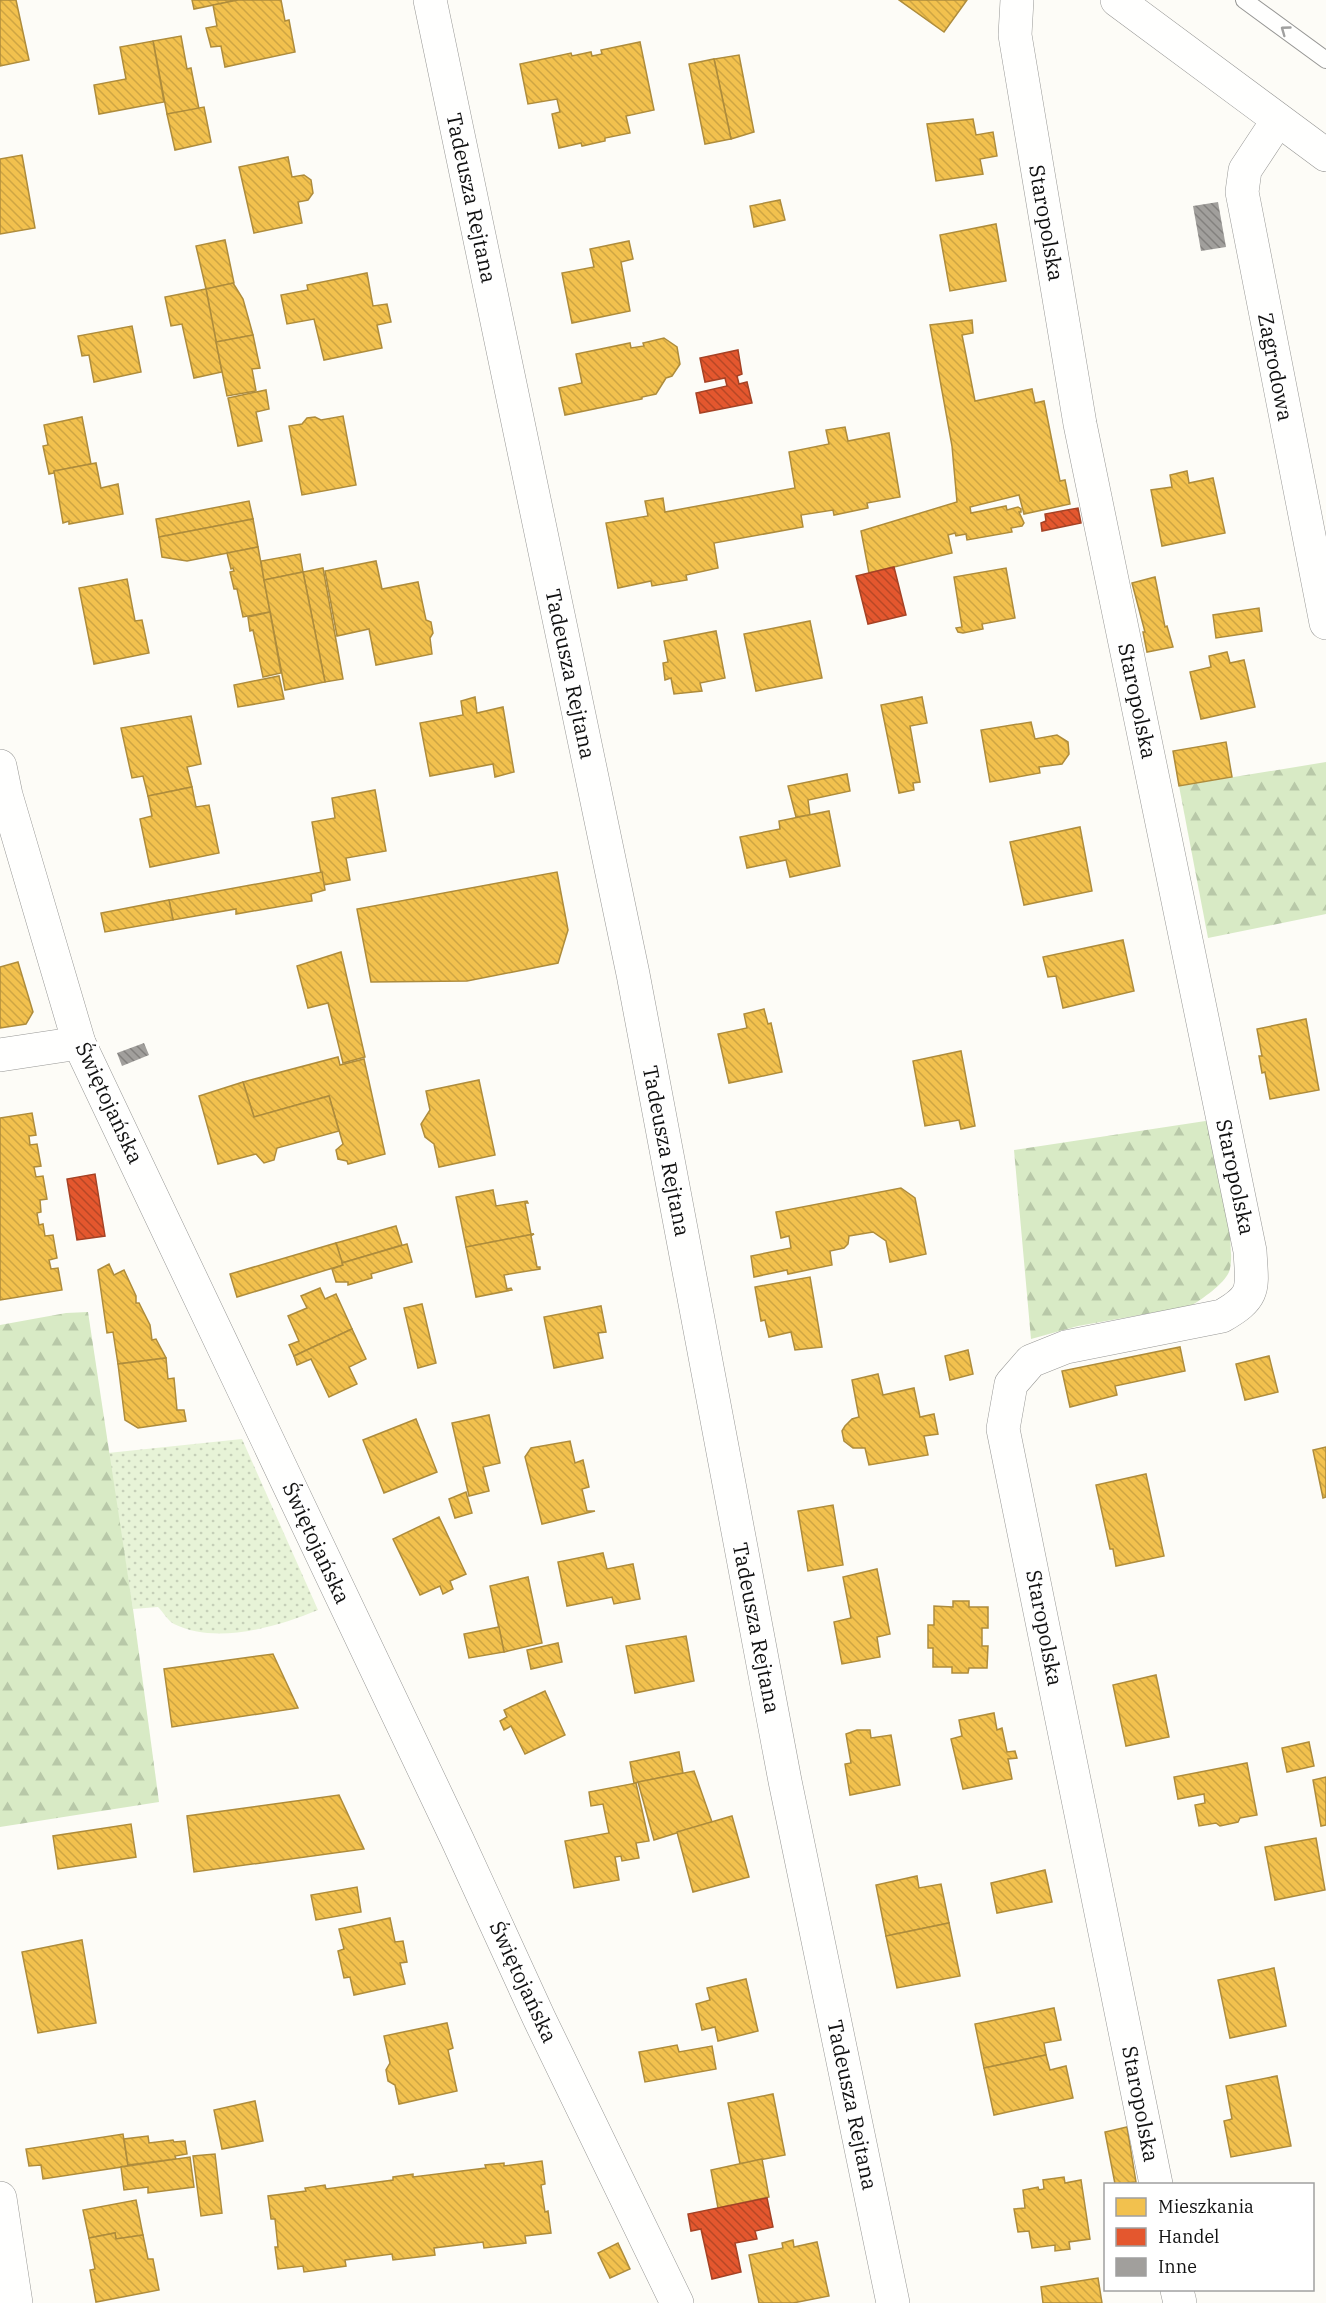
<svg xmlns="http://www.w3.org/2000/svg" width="1326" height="2303" viewBox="0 0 1326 2303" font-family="'IBM Plex Serif',serif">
<defs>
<pattern id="grass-dots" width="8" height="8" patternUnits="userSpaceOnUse" patternTransform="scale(1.5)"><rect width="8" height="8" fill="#e7f3d7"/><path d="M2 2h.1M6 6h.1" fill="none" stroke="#c5cfb8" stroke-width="1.8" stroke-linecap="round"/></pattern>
<pattern id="forest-firs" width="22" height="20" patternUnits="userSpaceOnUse" patternTransform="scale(1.5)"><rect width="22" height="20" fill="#d8eac5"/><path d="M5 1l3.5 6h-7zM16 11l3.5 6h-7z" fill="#b8c8a8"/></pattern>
<pattern id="homes-back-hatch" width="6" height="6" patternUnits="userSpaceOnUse" patternTransform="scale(1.5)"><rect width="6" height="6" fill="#f2c14e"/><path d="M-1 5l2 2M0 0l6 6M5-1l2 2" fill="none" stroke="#cea543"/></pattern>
<pattern id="shops-back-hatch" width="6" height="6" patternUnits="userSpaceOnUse" patternTransform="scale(1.5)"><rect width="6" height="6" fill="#e4572e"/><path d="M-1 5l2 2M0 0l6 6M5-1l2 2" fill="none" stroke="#b74726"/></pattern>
<pattern id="building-back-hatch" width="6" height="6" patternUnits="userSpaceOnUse" patternTransform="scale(1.5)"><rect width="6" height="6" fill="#a19f9c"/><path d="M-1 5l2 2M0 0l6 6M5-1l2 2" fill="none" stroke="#82807e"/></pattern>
</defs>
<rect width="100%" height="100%" fill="#fdfcf7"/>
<!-- grass -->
<path fill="url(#grass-dots)" d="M242 1439 318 1610C277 1627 216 1645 174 1624 168 1621 163 1612 158 1607L133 1609 108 1453Z"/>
<!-- forest -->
<g fill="url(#forest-firs)">
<polygon points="1326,762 1326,914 1208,938 1179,786"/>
<path d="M1212 1120C1216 1148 1238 1250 1229 1272 1224 1284 1202 1299 1191 1306L1078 1326 1031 1339 1014 1150Z"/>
<polygon points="88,1312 133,1609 159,1802 0,1827 0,1325 66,1313"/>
</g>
<!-- homes -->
<g fill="url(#homes-back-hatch)" stroke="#ae8c3c" stroke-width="1.5">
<polygon points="0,0 16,0 29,60 0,66"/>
<polygon points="192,0 238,0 194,9"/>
<polygon points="238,0 281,0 285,21 289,20 295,52 225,67 221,46 211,47 206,28 217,26 213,5"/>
<polygon points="899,0 967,0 944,32"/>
<polygon points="181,36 187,69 191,68 199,109 167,114 153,41"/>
<polygon points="153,41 164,102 99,114 94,85 126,79 120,47"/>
<polygon points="640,42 654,110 626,116 630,133 605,138 605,141 582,146 581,143 559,148 552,114 560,112 557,99 528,104 520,64 571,53 572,56 591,52 592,56 602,54 601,50"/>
<polygon points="739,55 754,132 731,139 714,59"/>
<polygon points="714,59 731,139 705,144 689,64"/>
<polygon points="204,107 211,142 175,150 167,114"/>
<polygon points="973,119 976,135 993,132 997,156 980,159 983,174 936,181 927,124"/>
<polygon points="22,155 35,228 0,234 0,159"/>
<polygon points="288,157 292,177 304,175 311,180 313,193 308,200 298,202 302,223 254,233 239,167"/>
<polygon points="780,200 785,220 754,227 750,206"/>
<polygon points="996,224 1006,281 950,291 940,235"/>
<polygon points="225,240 234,283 206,289 196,246"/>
<polygon points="629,241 633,259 621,262 630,311 572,323 562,273 594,267 590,249"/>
<polygon points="367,273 373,306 387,304 391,322 377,325 382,348 324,360 314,319 287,324 281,295 308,290 307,285"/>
<polygon points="233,283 243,299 253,335 216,342 206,289"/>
<polygon points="206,289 222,372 194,378 182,324 171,326 165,297"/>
<polygon points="972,320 973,333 962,335 975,401 1032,389 1035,403 1044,401 1060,481 1065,480 1070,504 1024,514 1019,495 970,507 971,513 1006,506 1007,510 1018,507 1021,509 1021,512 1019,512 1024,523 1022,526 1011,528 1012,532 967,540 966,534 956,536 955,533 948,535 952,553 869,573 861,531 957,502 952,446 930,325"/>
<polygon points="132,326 141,372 94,382 89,355 82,356 78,336"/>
<polygon points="253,335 260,368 252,369 256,391 227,396 216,342"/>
<polygon points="664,338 677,347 680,364 672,376 666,378 656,394 642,397 642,399 565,415 559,388 582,383 576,354 630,343 631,348 644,346 643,343"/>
<polygon points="266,390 269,409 256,412 262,441 238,446 228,398"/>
<polygon points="343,416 356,485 302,495 289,426 302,424 307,418 315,417 321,420"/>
<polygon points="82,417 91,464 54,471 54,473 49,474 43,446 48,445 44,425"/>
<polygon points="845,427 848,441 889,433 900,497 867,503 868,508 834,515 833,510 801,515 803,527 714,543 718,568 686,575 687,580 652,586 651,581 618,588 606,523 648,516 645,501 663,498 665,512 795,488 789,452 829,444 826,430"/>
<polygon points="96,463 101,488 118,484 123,514 69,524 69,521 63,523 54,471"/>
<polygon points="1187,471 1189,483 1213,478 1225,533 1162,546 1151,490 1172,487 1170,475"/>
<polygon points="249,501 253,519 159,537 156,519"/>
<polygon points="253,519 258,547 187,561 162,557 159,537"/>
<polygon points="258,547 270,612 243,617 237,589 234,589 230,572 234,571 233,568 231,569 227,553"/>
<polygon points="300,554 303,572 264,580 261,561"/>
<polygon points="376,561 382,589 418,582 426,620 431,622 433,633 430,638 432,654 376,665 369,629 337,636 325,571"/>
<polygon points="323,568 343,679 325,682 303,572"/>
<polygon points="1006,568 1015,618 982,624 983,629 963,633 958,632 956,628 962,627 954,577"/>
<polygon points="303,572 325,682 285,690 264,580"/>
<polygon points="1155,577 1165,627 1167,626 1173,647 1147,652 1143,632 1145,632 1132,583"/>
<polygon points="127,579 135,621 142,620 149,653 94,664 79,588"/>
<polygon points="1259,608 1262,631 1216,638 1213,615"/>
<polygon points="270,612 281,673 263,677 253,630 250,631 248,617"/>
<polygon points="810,621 822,678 756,691 744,634"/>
<polygon points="716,631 725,678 700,683 702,691 674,694 671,678 665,680 663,663 668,662 664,641"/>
<polygon points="1227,652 1230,663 1244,660 1255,707 1201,719 1190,672 1211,667 1209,656"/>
<polygon points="279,676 284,699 238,707 234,685"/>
<polygon points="475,697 477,713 503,707 514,772 495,777 493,764 430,776 420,723 463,715 461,701"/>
<polygon points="922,697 927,723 910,726 920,782 913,783 914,790 899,793 881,705"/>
<polygon points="191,716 201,764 187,767 192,787 148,796 143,776 132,778 121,728"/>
<polygon points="1031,722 1035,739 1057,735 1068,742 1069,754 1062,764 1039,767 1040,773 990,782 981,730"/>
<polygon points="1226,742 1232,777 1179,786 1173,751"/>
<polygon points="847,774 850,791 808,800 810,815 796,817 788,786"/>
<polygon points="192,787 196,807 209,805 219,853 150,867 140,819 152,816 148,796"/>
<polygon points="375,790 386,851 346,858 350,880 323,885 312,822 335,818 332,798"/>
<polygon points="829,811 840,866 790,877 786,860 747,868 740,837 780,829 779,821"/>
<polygon points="1080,827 1092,891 1024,905 1010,842"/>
<polygon points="322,872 325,890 311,894 312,901 236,914 236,909 173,920 169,900"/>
<polygon points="557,872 568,930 558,963 467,981 371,982 357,909"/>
<polygon points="169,900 173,920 105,932 101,913"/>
<polygon points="1123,940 1134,991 1063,1008 1056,976 1048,977 1043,957"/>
<polygon points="341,952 365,1057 343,1063 328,1003 308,1008 297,966"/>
<polygon points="18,962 33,1012 26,1024 0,1028 0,967"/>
<polygon points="764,1009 768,1024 771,1023 782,1072 729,1083 718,1034 747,1028 744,1014"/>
<polygon points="1306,1019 1319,1090 1270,1099 1265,1072 1262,1073 1259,1056 1262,1056 1257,1029"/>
<polygon points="961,1051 975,1126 961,1129 959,1120 925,1126 913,1061"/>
<polygon points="338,1057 340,1065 364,1059 385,1154 348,1164 347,1161 338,1159 336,1150 343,1144 329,1096 254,1117 243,1082"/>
<polygon points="479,1080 495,1155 439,1167 434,1144 425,1137 421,1124 430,1110 426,1091"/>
<polygon points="243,1082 254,1117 329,1096 339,1131 277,1148 274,1160 264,1163 256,1154 218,1164 199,1096"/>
<polygon points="32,1113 36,1135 29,1136 30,1145 37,1144 41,1166 34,1167 36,1177 43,1176 47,1199 40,1200 41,1212 37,1213 39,1225 43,1224 45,1236 53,1235 57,1258 49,1260 51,1269 58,1268 62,1290 0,1300 0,1118"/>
<polygon points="901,1188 915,1198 926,1254 890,1262 886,1241 873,1232 849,1236 848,1244 844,1248 830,1251 832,1265 788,1274 787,1270 754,1277 751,1256 791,1248 789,1236 781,1238 776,1212"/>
<polygon points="493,1190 496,1206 527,1201 528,1203 525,1203 531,1234 534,1234 466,1247 456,1197"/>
<polygon points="396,1226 402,1245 342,1263 336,1243"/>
<polygon points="534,1234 531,1236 537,1267 540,1267 540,1269 504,1275 507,1289 511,1288 512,1290 476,1297 466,1247"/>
<polygon points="336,1243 343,1265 237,1297 230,1274"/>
<polygon points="407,1244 412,1262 371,1274 372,1278 348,1285 348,1282 336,1282 332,1269 343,1265 342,1263"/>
<polygon points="109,1264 114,1275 124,1270 136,1296 136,1303 139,1303 150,1325 152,1340 156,1339 166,1358 118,1364 113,1332 107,1333 98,1270"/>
<polygon points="810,1277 822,1347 795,1350 791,1332 769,1337 765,1320 761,1321 755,1287"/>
<polygon points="320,1288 325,1299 336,1294 352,1329 294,1356 289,1345 299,1341 288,1316 307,1308 301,1296"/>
<polygon points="422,1304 436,1363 418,1368 404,1308"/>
<polygon points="601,1306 606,1332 598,1333 603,1358 554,1368 544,1317"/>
<polygon points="352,1329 366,1359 349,1367 357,1384 329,1397 311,1359 297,1365 294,1356"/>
<polygon points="1180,1347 1185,1371 1115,1386 1117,1395 1070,1407 1062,1371"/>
<polygon points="968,1350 973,1374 950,1380 945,1356"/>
<polygon points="1269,1356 1278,1392 1245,1400 1236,1364"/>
<polygon points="166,1358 168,1379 174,1378 177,1410 184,1410 186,1421 138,1428 125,1420 118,1364"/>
<polygon points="878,1374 883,1395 914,1388 920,1417 934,1414 938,1434 924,1436 928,1455 869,1465 865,1448 853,1448 844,1441 842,1431 845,1426 852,1419 859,1417 852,1380"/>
<polygon points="489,1415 500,1463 483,1467 489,1491 469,1496 452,1423"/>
<polygon points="416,1419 437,1472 384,1493 363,1440"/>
<polygon points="570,1441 575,1463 583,1460 589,1487 582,1489 587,1511 595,1511 542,1524 525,1457 531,1448"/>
<polygon points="1326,1447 1326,1497 1323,1498 1313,1450"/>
<polygon points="1146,1474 1164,1556 1116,1566 1113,1549 1110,1549 1096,1485"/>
<polygon points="466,1492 472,1513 455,1518 449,1499"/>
<polygon points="833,1505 843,1565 808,1571 798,1511"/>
<polygon points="439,1517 466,1574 450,1581 453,1589 443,1594 440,1586 420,1595 393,1539"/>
<polygon points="603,1553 607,1569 633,1564 640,1599 614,1604 612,1597 567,1606 558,1562"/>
<polygon points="877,1569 890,1634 877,1637 880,1657 842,1664 834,1622 851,1618 843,1577"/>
<polygon points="528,1577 542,1643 504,1652 490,1586"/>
<polygon points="953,1601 969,1601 969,1607 988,1607 988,1628 982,1628 982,1646 988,1646 987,1668 969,1668 968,1673 952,1673 952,1667 933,1667 933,1648 928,1648 928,1625 934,1625 934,1606 953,1607"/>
<polygon points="499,1627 504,1652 469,1658 464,1634"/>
<polygon points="686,1636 694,1681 635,1693 626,1646"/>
<polygon points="558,1643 562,1662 531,1669 527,1650"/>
<polygon points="273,1654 298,1708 172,1727 164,1669"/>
<polygon points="1156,1675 1169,1737 1126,1746 1113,1685"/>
<polygon points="545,1691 565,1735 525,1754 511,1726 504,1730 500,1721 507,1717 504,1710"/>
<polygon points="994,1713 997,1730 1002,1728 1007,1752 1015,1751 1017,1758 1008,1759 1012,1779 963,1789 951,1739 962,1736 959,1720"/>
<polygon points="857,1730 870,1730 871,1738 891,1735 900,1785 850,1795 845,1764 851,1763 846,1734"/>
<polygon points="1309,1742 1314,1766 1287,1772 1282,1748"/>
<polygon points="679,1752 683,1773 634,1783 630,1762"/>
<polygon points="1247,1763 1257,1815 1240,1818 1238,1822 1220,1826 1216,1823 1199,1826 1195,1805 1205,1803 1204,1794 1178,1799 1174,1777"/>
<polygon points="694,1771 712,1822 654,1840 638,1782"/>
<polygon points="1326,1777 1326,1825 1321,1826 1313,1780"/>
<polygon points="636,1783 649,1841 636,1843 639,1858 622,1861 621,1856 615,1857 619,1880 574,1888 565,1841 609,1833 603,1804 591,1806 589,1792"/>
<polygon points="339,1795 364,1849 194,1872 187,1816"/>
<polygon points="732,1816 749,1877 693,1892 677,1832"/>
<polygon points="131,1824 136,1857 58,1869 53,1836"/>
<polygon points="1316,1838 1325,1890 1275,1900 1265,1847"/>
<polygon points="1045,1870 1052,1902 997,1913 991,1883"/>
<polygon points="917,1876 919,1888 941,1884 949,1923 886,1936 876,1885"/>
<polygon points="357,1887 361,1912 316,1920 311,1895"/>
<polygon points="390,1918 395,1942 403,1941 407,1962 400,1963 405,1984 354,1995 350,1977 344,1978 338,1951 344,1949 339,1929"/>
<polygon points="949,1923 960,1976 897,1988 886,1936"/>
<polygon points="82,1940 96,2023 38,2033 22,1952"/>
<polygon points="1274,1968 1286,2026 1230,2038 1218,1980"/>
<polygon points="746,1979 758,2031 718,2041 715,2027 702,2030 696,2004 710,2000 707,1988"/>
<polygon points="1054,2008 1061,2040 1044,2043 1046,2055 984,2068 975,2024"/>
<polygon points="447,2023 453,2048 448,2050 457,2091 399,2104 395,2085 388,2081 386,2070 390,2063 384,2036"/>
<polygon points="677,2045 679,2052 712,2046 716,2069 645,2082 639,2052"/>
<polygon points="1046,2055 1050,2070 1066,2066 1073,2098 994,2115 984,2068"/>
<polygon points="1277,2076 1291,2146 1231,2157 1224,2121 1232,2119 1226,2086"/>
<polygon points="773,2094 785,2155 740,2164 728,2103"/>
<polygon points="255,2101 263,2141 222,2149 214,2110"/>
<polygon points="1127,2127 1136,2182 1115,2184 1105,2132"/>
<polygon points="123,2134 128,2166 43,2179 41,2165 29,2166 26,2149"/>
<polygon points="148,2136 149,2143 173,2140 174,2142 185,2141 187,2154 175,2156 176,2159 128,2165 124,2139"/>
<polygon points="215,2154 222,2213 201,2216 193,2156"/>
<polygon points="190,2157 194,2187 148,2193 148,2187 124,2190 121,2167"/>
<polygon points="762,2159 769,2197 718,2208 711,2170"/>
<polygon points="542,2161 545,2184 541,2185 545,2212 548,2211 551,2233 525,2236 526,2243 484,2248 483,2242 434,2248 435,2255 393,2260 392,2254 345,2260 346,2266 304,2272 303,2266 278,2269 275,2247 278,2247 275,2219 271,2219 268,2196 306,2191 305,2188 325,2185 326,2189 393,2180 393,2177 413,2174 413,2177 486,2168 485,2165 504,2163 504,2166"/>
<polygon points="1064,2177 1065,2183 1081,2180 1090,2239 1069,2242 1070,2249 1055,2251 1055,2245 1032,2248 1029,2231 1018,2232 1014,2209 1025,2208 1023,2190 1038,2187 1039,2190 1044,2189 1043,2180"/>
<polygon points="136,2200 143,2235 116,2239 115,2233 89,2238 83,2210"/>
<polygon points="115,2233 116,2239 143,2235 148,2259 153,2259 159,2290 96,2302 90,2270 95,2269 89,2238"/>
<polygon points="793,2240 794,2247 817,2242 829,2296 793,2303 759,2303 749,2255 783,2248 782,2243"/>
<polygon points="618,2243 630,2269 610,2278 598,2253"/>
<polygon points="1098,2278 1102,2303 1043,2303 1041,2287"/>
</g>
<!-- shops -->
<g fill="url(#shops-back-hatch)" stroke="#a54225" stroke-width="1.5">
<polygon points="738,350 742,374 737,376 739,384 747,382 752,403 700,413 696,393 727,386 725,378 705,382 700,358"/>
<polygon points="1078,508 1081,523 1042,531 1041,523 1046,521 1045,514"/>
<polygon points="894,567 906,615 868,624 856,576"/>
<polygon points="95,1174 105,1236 77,1240 67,1179"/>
<polygon points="767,2198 773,2227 755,2231 757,2239 735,2243 741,2272 712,2279 701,2229 691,2231 688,2214"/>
</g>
<!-- building -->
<g fill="url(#building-back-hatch)">
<polygon points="1218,202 1226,247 1201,251 1193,206"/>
<polygon points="144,1043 149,1055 122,1066 117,1053"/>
</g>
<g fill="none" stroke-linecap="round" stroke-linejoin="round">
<defs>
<polyline id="service" points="1244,0 1326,60"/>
<g id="minor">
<polyline points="430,0 633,974 785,1781 893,2303"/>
<path d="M1017 0 1015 35 1080 424 1250 1251C1252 1288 1257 1296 1222 1316L1066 1347 1031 1361 1011 1384 1003 1429 1156 2184"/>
<polyline points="1278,120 1245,170 1242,192 1326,623"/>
<polyline points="0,766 6,795 79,1043 457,1839 539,2018 677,2303"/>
<polyline points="0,1055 79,1043"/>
<polyline points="0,2198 16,2303"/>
<polyline points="1177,2290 1180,2303"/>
</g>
<polyline id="tertiary" points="1117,0 1326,155"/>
</defs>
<!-- service casing -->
<use href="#service" stroke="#979795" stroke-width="18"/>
<!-- minor casing -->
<use href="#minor" stroke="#979795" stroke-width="34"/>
<!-- tertiary casing -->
<use href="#tertiary" stroke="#979795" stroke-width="34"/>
<!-- service -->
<use href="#service" stroke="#fffffe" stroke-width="16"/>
<!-- minor -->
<use href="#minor" stroke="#fffffe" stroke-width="33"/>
<!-- tertiary -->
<use href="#tertiary" stroke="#fffffe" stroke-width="33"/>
</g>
<!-- one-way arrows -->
<defs><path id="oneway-chevron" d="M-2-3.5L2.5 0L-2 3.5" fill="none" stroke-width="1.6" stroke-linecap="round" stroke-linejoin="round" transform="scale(1.5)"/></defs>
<use stroke="#a0a09f" href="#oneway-chevron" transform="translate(1285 30) rotate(-144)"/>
<g text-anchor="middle" stroke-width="6" stroke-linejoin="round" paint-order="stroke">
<!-- street labels -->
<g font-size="21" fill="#111" stroke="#fff">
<text transform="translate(471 198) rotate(78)" y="7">Tadeusza Rejtana</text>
<text transform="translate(1046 223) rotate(80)" y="7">Staropolska</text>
<text transform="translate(1275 367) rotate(79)" y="7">Zagrodowa</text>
<text transform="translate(570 674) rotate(78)" y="7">Tadeusza Rejtana</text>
<text transform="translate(1137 701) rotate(78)" y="7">Staropolska</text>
<text transform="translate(109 1103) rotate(65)" y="7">Świętojańska</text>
<text transform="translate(666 1151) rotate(79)" y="7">Tadeusza Rejtana</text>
<text transform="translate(1235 1177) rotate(78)" y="7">Staropolska</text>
<text transform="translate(316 1543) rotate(65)" y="7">Świętojańska</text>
<text transform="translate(756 1628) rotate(79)" y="7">Tadeusza Rejtana</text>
<text transform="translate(1044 1628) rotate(79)" y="7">Staropolska</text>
<text transform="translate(523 1982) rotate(65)" y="7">Świętojańska</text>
<text transform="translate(1140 2104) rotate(79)" y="7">Staropolska</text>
<text transform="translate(852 2105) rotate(78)" y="7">Tadeusza Rejtana</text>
</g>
</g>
<!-- legend -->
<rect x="1104" y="2183" width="210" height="108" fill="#ffffff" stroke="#a0a0a0" stroke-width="1.5"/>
<rect x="1116" y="2198" width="30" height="18" fill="#f2c14e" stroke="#a0a0a0" stroke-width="1.5"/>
<text x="1158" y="2213" font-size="18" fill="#111111">Mieszkania</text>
<rect x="1116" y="2228" width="30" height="18" fill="#e4572e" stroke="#a0a0a0" stroke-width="1.5"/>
<text x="1158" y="2243" font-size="18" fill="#111111">Handel</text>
<rect x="1116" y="2258" width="30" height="18" fill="#a19f9c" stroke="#a0a0a0" stroke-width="1.5"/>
<text x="1158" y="2273" font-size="18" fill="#111111">Inne</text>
</svg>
